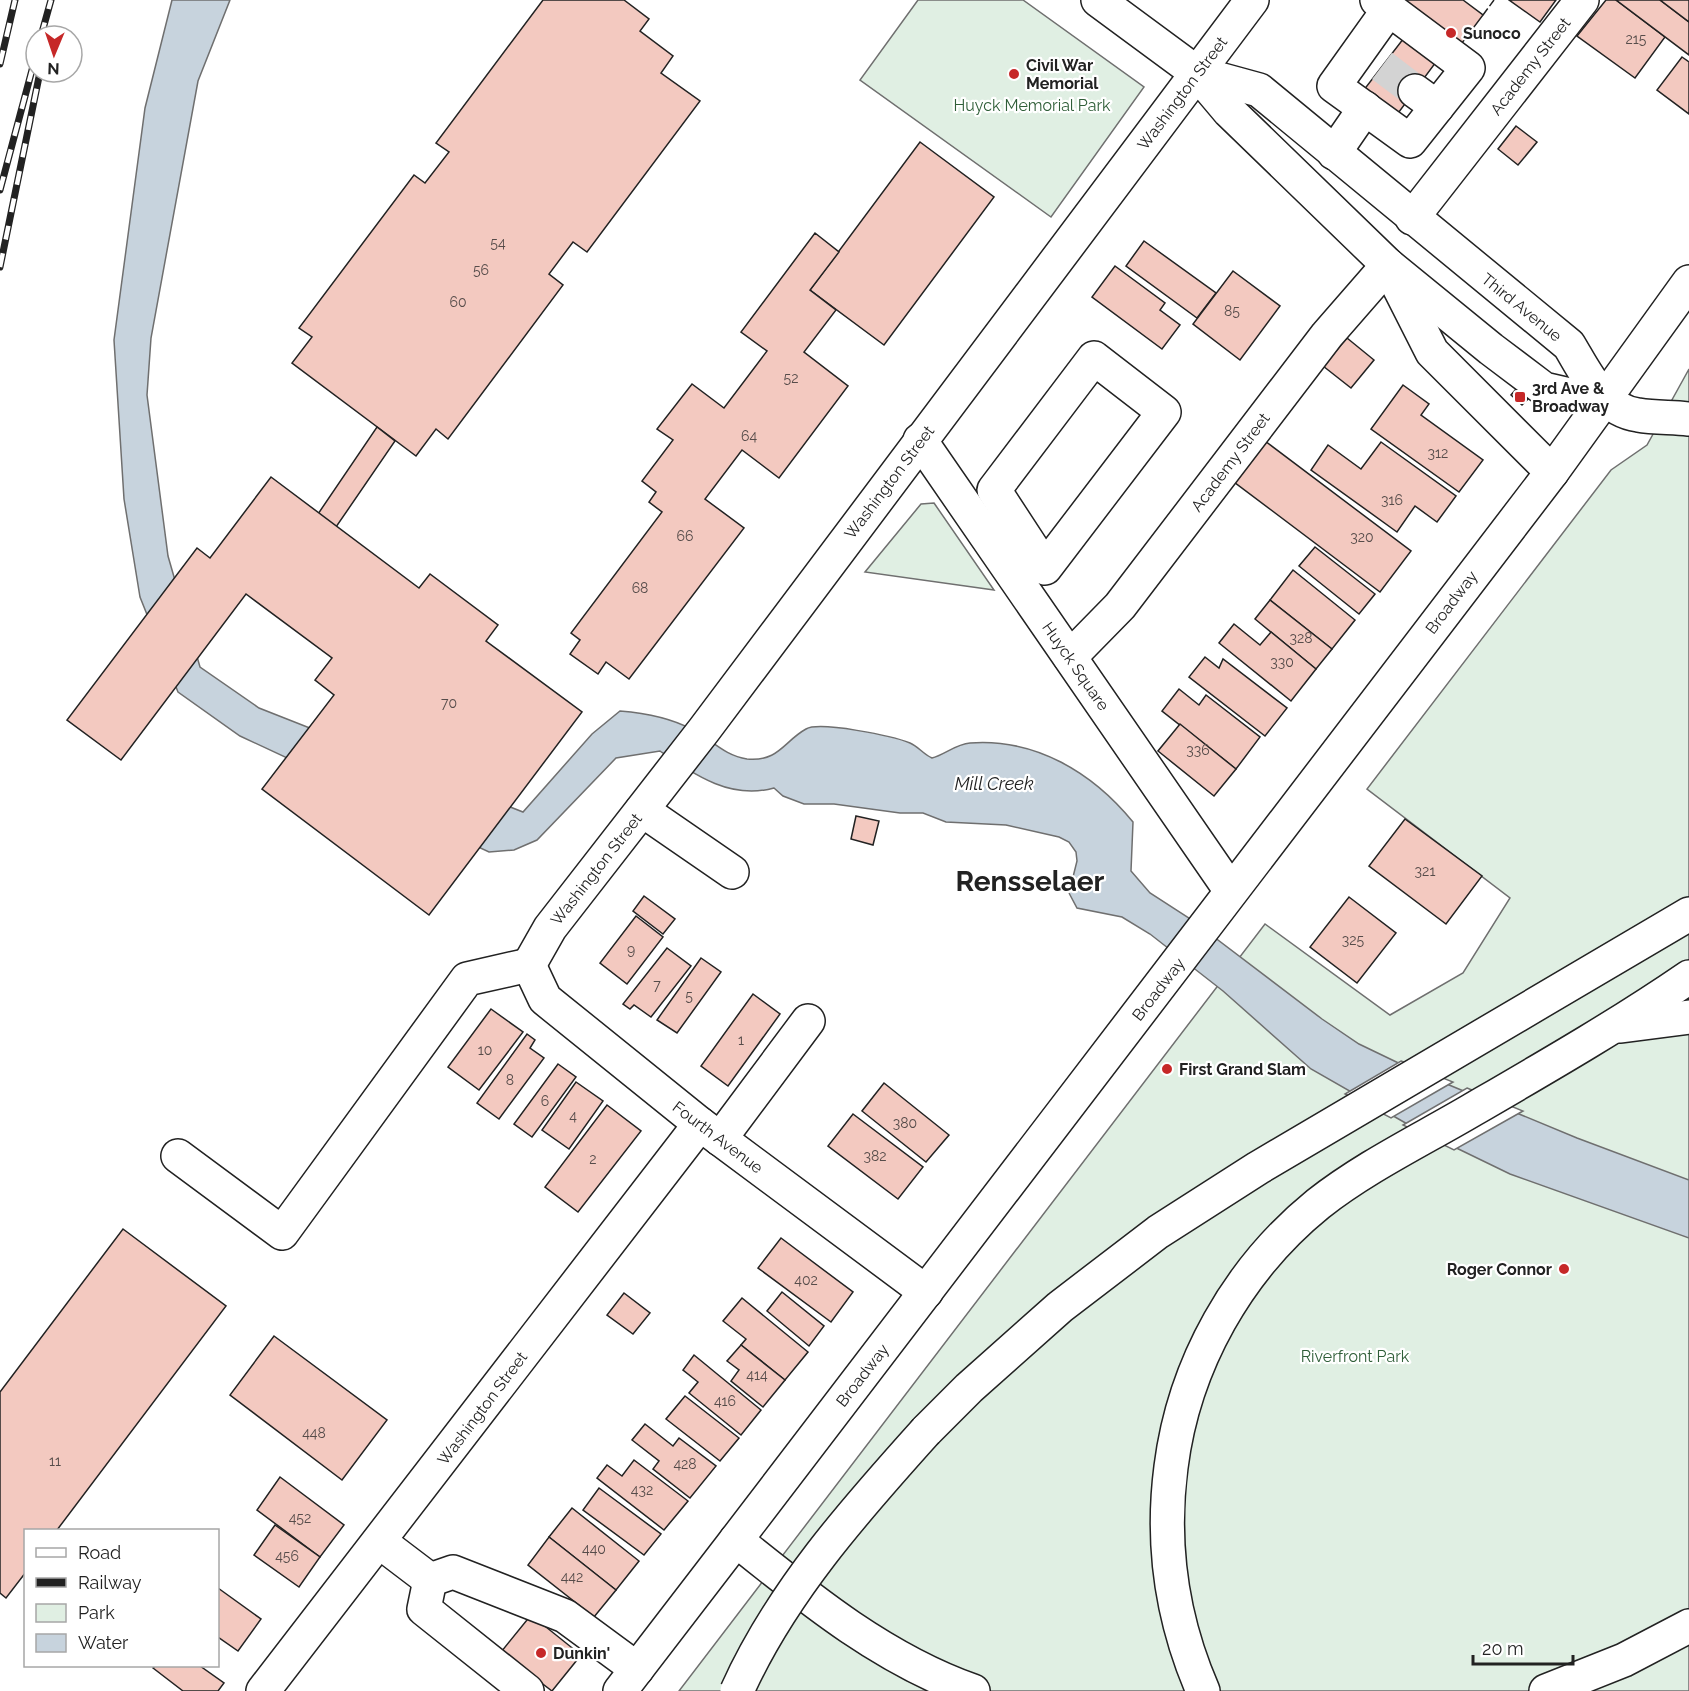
<svg xmlns="http://www.w3.org/2000/svg" width="1689" height="1691" viewBox="0 0 1689 1691" font-family="Raleway,sans-serif">
<rect width="100%" height="100%" fill="#fff"/>
<!-- green -->
<g fill="#e0efe3" stroke="#6f6f6f" stroke-width="1.5">
<polygon points="918,0 1023,0 1144,87 1051,217 860,80"/>
<polygon points="1689,369 1689,1691 679,1691 1265,924 1390,1015 1463,973 1510,898 1367,789 1611,470 1647,445"/>
<polygon points="934,503 994,590 865,572 921,504"/>
</g>
<!-- water -->
<path fill="#c7d3dd" stroke="#6f6f6f" stroke-width="1.5" d="M172 0H230L198 81 151 338 147 395 168 556 200 667 259 708 523 812 592 734 620 711C644 713 669 717 691 729 710 738 724 756 747 759 779 762 784 741 806 729 820 721 893 736 910 743 919 747 923 754 932 758 944 755 956 744 970 743 1036 738 1093 773 1133 822L1131 871 1150 893 1189 918 1322 1019 1359 1044 1413 1070 1577 1138 1689 1180V1238L1510 1174 1409 1125 1311 1069 1223 991 1150 934 1122 917 1077 908 1069 893 1077 861 1076 852 1069 842 1059 837 1006 825 946 822 923 813H900L834 804H804L783 796 774 788C730 800 695 775 660 751L616 758 537 840 514 850 489 852 240 736 178 692 140 597 124 499 114 340 145 108Z"/>
<!-- pier -->
<g fill="#fff" stroke="#6f6f6f" stroke-width="1.5">
<polygon points="1401,1061 1453,1082 1391,1118 1345,1094"/>
<polygon points="1467,1088 1523,1111 1454,1150 1403,1125"/>
</g>
<!-- building -->
<g fill="#f3c9c0" stroke="#222" stroke-width="1.5">
<polygon points="543,0 624,0 649,19 640,31 673,56 661,73 700,101 587,252 573,242 549,274 563,285 448,439 436,429 416,456 292,363 312,337 299,328 414,175 425,183 449,152 436,143"/>
<polygon points="1399,0 1463,0 1483,15 1456,51"/>
<polygon points="1509,0 1556,0 1540,22"/>
<polygon points="1606,0 1616,0 1665,37 1635,78 1577,36"/>
<polygon points="1616,0 1660,0 1689,22 1689,55"/>
<polygon points="1660,0 1689,0 1689,22"/>
<polygon points="1407,34 1439,58 1396,116 1363,91"/>
<polygon points="1682,57 1689,62 1689,114 1657,90"/>
<polygon points="1516,126 1537,142 1518,165 1498,149"/>
<polygon points="920,142 994,197 884,345 810,290"/>
<polygon points="815,233 839,252 810,290 836,310 804,352 848,386 779,478 742,450 705,499 744,528 629,679 606,662 598,674 570,654 580,640 571,633 662,512 649,502 656,492 642,481 673,440 657,429 692,384 724,408 767,351 741,332"/>
<polygon points="1144,241 1216,293 1197,318 1126,266"/>
<polygon points="1115,266 1165,303 1160,310 1180,325 1162,349 1092,297"/>
<polygon points="1233,271 1280,306 1240,360 1193,324"/>
<polygon points="1347,338 1374,360 1351,388 1323,366"/>
<polygon points="1403,385 1429,404 1421,415 1483,460 1459,492 1371,429"/>
<polygon points="1516,389 1528,399 1522,405 1511,395"/>
<polygon points="377,427 395,441 336,527 318,514"/>
<polygon points="1265,441 1411,551 1380,592 1234,482"/>
<polygon points="1381,442 1456,496 1437,522 1415,506 1397,532 1311,470 1328,445 1361,469"/>
<polygon points="271,477 419,588 430,574 498,625 486,641 582,712 429,915 262,789 334,695 315,680 332,658 246,594 121,760 67,720 197,548 210,558"/>
<polygon points="1315,547 1375,594 1359,614 1299,566"/>
<polygon points="1293,570 1355,620 1332,649 1270,600"/>
<polygon points="1270,600 1332,649 1316,669 1255,619"/>
<polygon points="1234,624 1260,645 1271,632 1316,669 1291,701 1219,643"/>
<polygon points="1205,657 1219,668 1223,659 1287,708 1265,736 1189,677"/>
<polygon points="1179,689 1199,705 1206,695 1260,737 1236,769 1162,711"/>
<polygon points="1180,724 1236,769 1214,796 1158,751"/>
<polygon points="856,816 879,821 873,845 851,839"/>
<polygon points="1405,819 1482,876 1446,924 1369,866"/>
<polygon points="644,896 675,919 663,934 633,911"/>
<polygon points="1349,897 1396,933 1357,983 1310,947"/>
<polygon points="636,916 663,937 627,984 600,963"/>
<polygon points="667,948 691,966 651,1017 634,1005 630,1009 623,1004"/>
<polygon points="701,958 721,972 677,1033 657,1020"/>
<polygon points="753,994 780,1014 728,1086 701,1066"/>
<polygon points="491,1009 523,1032 479,1090 448,1067"/>
<polygon points="527,1034 535,1040 530,1048 544,1058 499,1119 477,1103"/>
<polygon points="558,1064 576,1077 532,1137 514,1124"/>
<polygon points="576,1082 603,1101 569,1149 542,1130"/>
<polygon points="884,1083 949,1135 926,1162 862,1111"/>
<polygon points="607,1105 641,1131 578,1212 545,1187"/>
<polygon points="853,1114 923,1167 898,1199 828,1146"/>
<polygon points="123,1229 226,1306 57,1530 26,1530 26,1572 6,1598 0,1593 0,1392"/>
<polygon points="781,1238 853,1292 831,1322 758,1268"/>
<polygon points="782,1292 824,1326 809,1346 767,1311"/>
<polygon points="624,1293 650,1313 633,1334 607,1315"/>
<polygon points="742,1298 808,1352 785,1380 741,1345 746,1339 723,1321"/>
<polygon points="274,1336 387,1420 342,1480 230,1395"/>
<polygon points="741,1345 785,1380 763,1407 731,1381 739,1370 727,1361"/>
<polygon points="694,1355 761,1410 741,1435 689,1393 698,1382 683,1370"/>
<polygon points="685,1396 739,1438 720,1461 666,1419"/>
<polygon points="645,1424 673,1446 679,1438 716,1466 690,1498 653,1469 659,1461 632,1440"/>
<polygon points="634,1460 688,1501 664,1530 597,1478 607,1465 622,1476"/>
<polygon points="280,1477 344,1525 320,1557 257,1510"/>
<polygon points="599,1488 661,1534 644,1555 583,1510"/>
<polygon points="572,1508 639,1561 616,1590 549,1537"/>
<polygon points="275,1525 320,1557 299,1587 254,1555"/>
<polygon points="549,1537 616,1590 594,1617 528,1565"/>
<polygon points="218,1588 261,1619 238,1651 218,1637"/>
<polygon points="531,1615 581,1655 552,1691 501,1652"/>
<polygon points="155,1666 200,1666 224,1683 218,1691 183,1691 153,1668"/>
</g>
<g fill="none" stroke-linecap="round" stroke-linejoin="round">
<!-- minor-tunnel -->
<polyline stroke="#d3d3d3" stroke-width="33" stroke-dasharray="33 16" stroke-linecap="butt" points="1382,66 1415,91"/>
<defs>
<g id="minor">
<polyline points="1377,0 1468,68 1410,141 1334,86 1389,9"/>
<polyline points="1415,91 1437,107"/>
<polyline points="1334,153 1365,108"/>
<polyline points="1412,218 1582,0"/>
<polygon points="1094,358 1164,412 1045,568 994,490"/>
<polyline points="920,440 1231,891"/>
<polyline points="1070,657 1120,606 1327,335 1388,265"/>
<polyline points="642,810 732,872"/>
<polyline points="529,965 550,928 704,730 1252,0"/>
<polyline points="529,965 545,999 700,1124 926,1292"/>
<polyline points="720,1139 808,1021"/>
<polyline points="178,1156 282,1233 467,979 529,965"/>
<polyline points="380,1542 430,1580"/>
<polyline points="263,1691 700,1124"/>
<polyline points="527,1691 424,1609 430,1580 453,1572 565,1616 637,1669"/>
<polyline points="620,1691 736,1540"/>
</g>
<g id="major">
<polyline points="1098,0 1197,73 1229,111 1388,265 1491,349 1544,389 1583,398 1604,399"/>
<path d="M1197 73 1259 90 1569 345C1586 373 1602 410 1638 415 1655 418 1672 417 1689 419"/>
<polyline points="1394,277 1432,352 1552,472"/>
<polyline points="1621,1026 1689,1017"/>
<polyline points="926,1431 969,1388 1060,1307 1158,1232 1258,1168 1689,914"/>
<path d="M973 1691C884 1660 808 1598 736 1540L1552 472 1689 282"/>
<path d="M1203 1691C1172 1620 1161 1544 1171 1467 1184 1364 1238 1269 1318 1204 1365 1167 1421 1140 1472 1110 1546 1067 1619 1025 1689 977"/>
<polyline points="1546,1691 1624,1660 1689,1626"/>
</g>
</defs>
<!-- minor casing -->
<use href="#minor" stroke="#222" stroke-width="36"/>
<!-- major casing -->
<use href="#major" stroke="#222" stroke-width="36"/>
<!-- minor -->
<use href="#minor" stroke="#fff" stroke-width="33"/>
<!-- major -->
<use href="#major" stroke="#fff" stroke-width="33"/>
<defs>
<g id="rail">
<polyline points="41,36 51,0"/>
<polyline points="0,64 15,0"/>
<polyline points="0,190 36,55"/>
<polyline points="0,267 40,72"/>
</g>
</defs>
<!-- rail casing -->
<use href="#rail" stroke="#222" stroke-width="7"/>
<!-- rail -->
<use href="#rail" stroke="#fff" stroke-width="4.5" stroke-dasharray="14" stroke-linecap="butt"/>
<defs>
<path id="major-bridge" d="M737 1691C781 1593 854 1511 926 1431"/>
</defs>
<!-- major-bridge casing -->
<use href="#major-bridge" stroke="#222" stroke-width="36" stroke-linecap="butt"/>
<!-- major-bridge -->
<use href="#major-bridge" stroke="#fff" stroke-width="33"/>
<!-- fence -->
<polyline stroke="#222" stroke-width="1.5" stroke-dasharray="8 3" stroke-linecap="butt" points="1483,15 1494,0"/>
</g>
<!-- markers -->
<g fill="#c62828" stroke="#fff" stroke-width="2">
<circle cx="1451" cy="33" r="6"/>
<circle cx="1014" cy="74" r="6"/>
<rect x="1514" y="391" width="12" height="12" rx="3"/>
<circle cx="1167" cy="1069" r="6"/>
<circle cx="1564" cy="1269" r="6"/>
<circle cx="541" cy="1653" r="6"/>
</g>
<g text-anchor="middle" stroke-width="4.5" stroke-linejoin="round" paint-order="stroke">
<!-- number labels -->
<g font-size="14" fill="#564c4a">
<text x="1636" y="44">215</text>
<text x="498" y="248">54</text>
<text x="481" y="275">56</text>
<text x="458" y="307">60</text>
<text x="1232" y="316">85</text>
<text x="791" y="383">52</text>
<text x="749" y="441">64</text>
<text x="1438" y="458">312</text>
<text x="1392" y="505">316</text>
<text x="685" y="541">66</text>
<text x="1362" y="542">320</text>
<text x="640" y="593">68</text>
<text x="1301" y="643">328</text>
<text x="1282" y="667">330</text>
<text x="449" y="708">70</text>
<text x="1198" y="755">336</text>
<text x="1425" y="876">321</text>
<text x="1353" y="945">325</text>
<text x="631" y="955">9</text>
<text x="657" y="990">7</text>
<text x="689" y="1001">5</text>
<text x="741" y="1045">1</text>
<text x="485" y="1055">10</text>
<text x="510" y="1085">8</text>
<text x="545" y="1106">6</text>
<text x="573" y="1121">4</text>
<text x="905" y="1128">380</text>
<text x="875" y="1161">382</text>
<text x="593" y="1164">2</text>
<text x="806" y="1285">402</text>
<text x="757" y="1380">414</text>
<text x="725" y="1406">416</text>
<text x="314" y="1438">448</text>
<text x="55" y="1466">11</text>
<text x="685" y="1469">428</text>
<text x="642" y="1495">432</text>
<text x="300" y="1523">452</text>
<text x="594" y="1554">440</text>
<text x="287" y="1561">456</text>
<text x="572" y="1582">442</text>
</g>
<!-- poi labels -->
<g font-size="16" font-weight="bold" fill="#222" stroke="#fff" text-anchor="start">
<text x="1463" y="39">Sunoco</text>
<text x="1026" y="71">Civil War<tspan x="1026" dy="18">Memorial</tspan></text>
<text x="1532" y="394">3rd Ave &amp;<tspan x="1532" dy="18">Broadway</tspan></text>
<text x="1179" y="1075">First Grand Slam</text>
<text x="1552" y="1275" text-anchor="end">Roger Connor</text>
<text x="553" y="1659">Dunkin'</text>
</g>
<!-- street labels -->
<g font-size="16" fill="#222" stroke="#fff">
<text transform="translate(1530 66) rotate(-52)" y="6">Academy Street</text>
<text transform="translate(1182 93) rotate(-53)" y="6">Washington Street</text>
<text transform="translate(1522 307) rotate(39)" y="6">Third Avenue</text>
<text transform="translate(1230 462) rotate(-53)" y="6">Academy Street</text>
<text transform="translate(889 482) rotate(-53)" y="6">Washington Street</text>
<text transform="translate(1451 602) rotate(-53)" y="6">Broadway</text>
<text transform="translate(1076 666) rotate(55)" y="6">Huyck Square</text>
<text transform="translate(596 869) rotate(-52)" y="6">Washington Street</text>
<text transform="translate(1158 989) rotate(-52)" y="6">Broadway</text>
<text transform="translate(718 1137) rotate(37)" y="6">Fourth Avenue</text>
<text transform="translate(862 1375) rotate(-52)" y="6">Broadway</text>
<text transform="translate(482 1408) rotate(-53)" y="6">Washington Street</text>
</g>
<!-- park labels -->
<g font-size="16" fill="#2f5e38" stroke="#fff">
<text x="1032" y="111">Huyck Memorial Park</text>
<text x="1355" y="1362">Riverfront Park</text>
</g>
<!-- water labels -->
<g font-size="18" font-style="italic" fill="#222" stroke="#fff">
<text x="994" y="790">Mill Creek</text>
</g>
<!-- town labels -->
<g font-size="28" font-weight="bold" fill="#222" stroke="#fff">
<text x="1030" y="891">Rensselaer</text>
</g>
</g>
<!-- legend -->
<rect x="24" y="1529" width="195" height="138" fill="#ffffff" stroke="#a7a7a7" stroke-width="1.5"/>
<rect x="36" y="1548" width="30" height="9" fill="#ffffff" stroke="#a7a7a7" stroke-width="1.5"/>
<text x="78" y="1559" font-size="18" fill="#222222">Road</text>
<rect x="36" y="1578" width="30" height="9" fill="#222222" stroke="#a7a7a7" stroke-width="1.5"/>
<text x="78" y="1589" font-size="18" fill="#222222">Railway</text>
<rect x="36" y="1604" width="30" height="18" fill="#e0efe3" stroke="#a7a7a7" stroke-width="1.5"/>
<text x="78" y="1619" font-size="18" fill="#222222">Park</text>
<rect x="36" y="1634" width="30" height="18" fill="#c7d3dd" stroke="#a7a7a7" stroke-width="1.5"/>
<text x="78" y="1649" font-size="18" fill="#222222">Water</text>
<!-- north arrow -->
<g transform="translate(54 54) rotate(182)"><circle r="28" fill="#ffffff" stroke="#a7a7a7" stroke-width="1.5"/>
<path d="M0-4.5L10 22L0 15L-10 22Z" fill="#c62828"/>
<text y="-9" font-size="16" font-weight="bold" text-anchor="middle" fill="#222222">N</text>
</g>
<!-- scale -->
<path d="M1473 1655v9h100v-9" fill="none" stroke="#222222" stroke-width="3"/>
<text x="1482" y="1655" font-size="18" fill="#222222" stroke="#ffffff" stroke-width="4.5" paint-order="stroke">20 m</text>
</svg>
